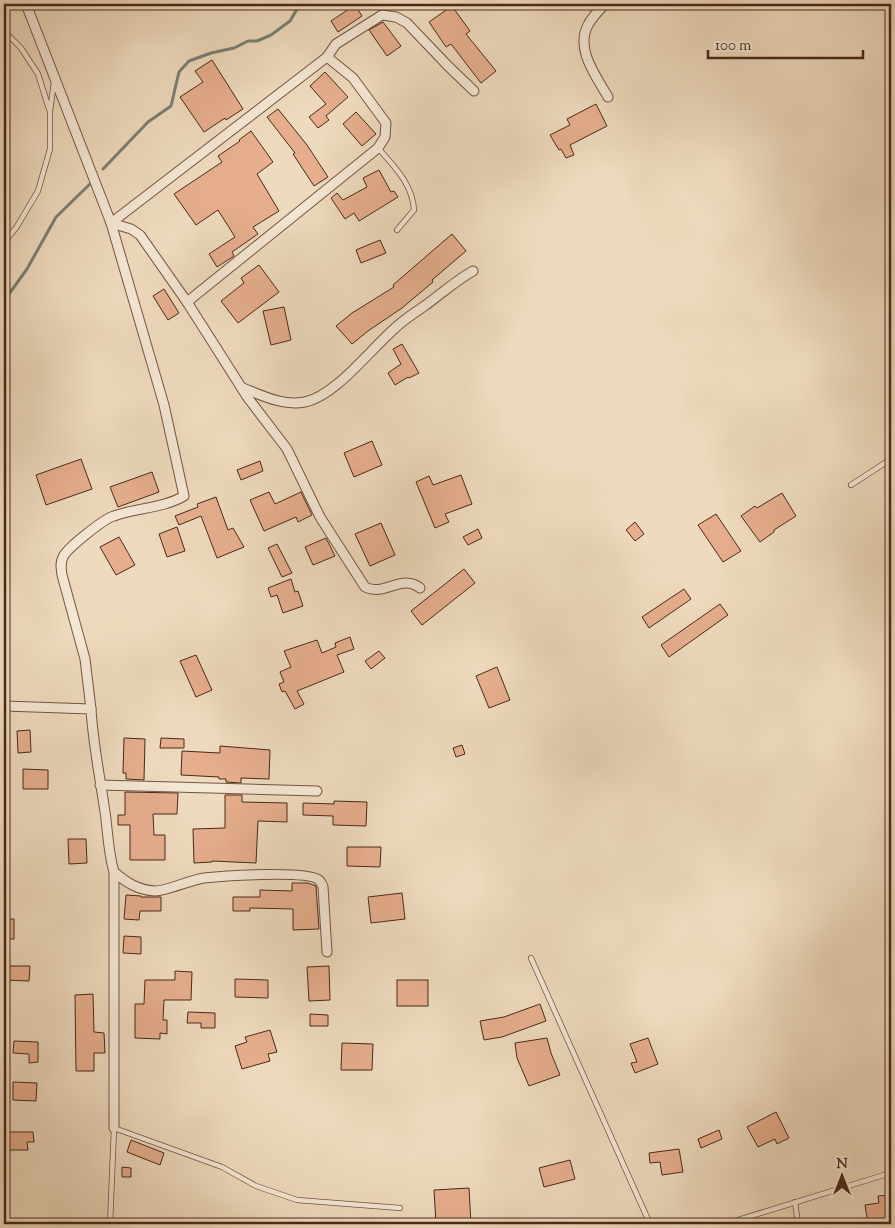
<svg xmlns="http://www.w3.org/2000/svg" width="895" height="1228" viewBox="0 0 895 1228" font-family="'Sorts Mill Goudy',serif">
<rect width="100%" height="100%" fill="#eedabe"/>
<filter id="stains"><feTurbulence type="fractalNoise" baseFrequency=".004" numOctaves="4"/><feColorMatrix values="0 0 0 0 .2 0 0 0 0 .09 0 0 0 0 .02 0 0 0 .5 -.17"/></filter>
<radialGradient id="worn" r=".72"><stop offset=".6" stop-color="#630" stop-opacity="0"/><stop offset="1" stop-color="#630" stop-opacity=".3"/></radialGradient>
<g fill="none" stroke-linecap="round" stroke-linejoin="round">
<!-- stream -->
<g stroke="#7a8076" stroke-width="3">
<polyline points="103,169 148,122 171,106 179,72 189,61 211,53 234,48 248,41 257,41 271,35 290,21 300,4"/>
<polyline points="4,301 27,269 56,217 91,183"/>
</g>
</g>
<!-- building -->
<g fill="#e6ae8d" stroke="#4b2819">
<polygon points="355,5 362,16 338,32 331,21"/>
<polygon points="452,6 470,31 466,34 496,71 481,83 451,44 446,47 429,22"/>
<polygon points="383,22 401,46 387,56 369,30"/>
<polygon points="212,60 243,109 226,120 225,118 204,132 180,97 203,82 195,71"/>
<polygon points="325,72 348,97 326,116 329,120 318,128 309,117 326,104 310,86"/>
<polygon points="596,104 607,126 570,145 574,155 566,158 561,149 559,150 550,135 570,125 567,119"/>
<polygon points="278,109 307,145 328,177 314,186 293,154 295,153 267,117"/>
<polygon points="356,112 376,134 362,146 343,124"/>
<polygon points="251,131 273,162 257,174 279,211 253,227 258,234 232,252 234,256 217,267 209,254 235,237 218,210 196,225 174,194 222,162 218,156 240,141 239,140"/>
<polygon points="379,170 391,192 394,191 398,197 359,221 354,213 345,219 331,198 337,193 343,200 367,187 363,178"/>
<polygon points="452,234 466,251 432,280 433,282 402,308 368,331 352,344 336,326 352,313 394,287 393,285"/>
<polygon points="380,240 386,253 361,263 356,250"/>
<polygon points="259,265 279,292 238,323 221,301 244,283 241,278"/>
<polygon points="164,289 179,313 168,320 153,296"/>
<polygon points="284,307 291,340 271,345 263,311"/>
<polygon points="402,344 419,373 409,378 408,377 395,385 388,373 401,364 393,349"/>
<polygon points="372,441 382,465 354,477 344,453"/>
<polygon points="81,459 92,489 46,505 36,475"/>
<polygon points="260,461 263,471 241,480 237,470"/>
<polygon points="152,472 159,492 118,507 110,487"/>
<polygon points="461,475 472,504 445,514 449,522 435,528 416,482 429,476 433,485"/>
<polygon points="269,492 275,504 301,492 312,515 298,522 296,517 264,531 250,500"/>
<polygon points="782,493 796,516 774,530 774,532 760,542 741,516 755,506 757,508"/>
<polygon points="216,497 228,530 233,528 244,547 217,558 201,516 179,525 175,516 198,507 197,504"/>
<polygon points="716,514 741,551 723,562 698,525"/>
<polygon points="635,522 644,534 635,541 626,530"/>
<polygon points="381,523 395,555 370,566 355,534"/>
<polygon points="177,527 185,551 167,557 159,534"/>
<polygon points="478,529 482,538 468,545 463,537"/>
<polygon points="119,537 135,565 116,575 100,547"/>
<polygon points="326,538 335,556 313,565 305,547"/>
<polygon points="277,544 292,573 282,577 268,548"/>
<polygon points="464,569 475,583 422,625 411,611"/>
<polygon points="291,579 295,592 298,591 303,606 283,613 277,595 271,597 268,588"/>
<polygon points="684,589 691,599 649,628 642,617"/>
<polygon points="720,604 728,615 669,657 661,645"/>
<polygon points="350,637 354,649 337,655 344,672 297,691 304,704 295,709 285,691 282,692 279,684 284,682 280,672 291,667 284,651 317,640 322,653 336,647 335,643"/>
<polygon points="379,651 385,658 371,669 365,661"/>
<polygon points="196,655 212,690 196,697 180,661"/>
<polygon points="497,667 510,700 489,708 476,676"/>
<polygon points="30,730 31,752 18,753 17,731"/>
<polygon points="124,738 145,739 144,780 126,779 126,773 123,773"/>
<polygon points="161,738 184,739 184,748 160,748"/>
<polygon points="462,745 465,754 456,757 453,748"/>
<polygon points="220,746 270,750 269,779 241,778 241,783 226,782 226,779 219,779 219,777 181,775 182,751 220,753"/>
<polygon points="23,769 48,770 48,789 23,789"/>
<polygon points="125,792 178,793 177,814 153,814 154,835 165,835 165,860 130,860 130,825 118,825 118,815 125,815"/>
<polygon points="225,795 242,795 242,802 287,803 287,822 258,821 256,863 212,861 212,862 194,863 193,829 225,828"/>
<polygon points="334,801 367,802 366,826 333,825 333,816 303,815 303,803 334,804"/>
<polygon points="68,839 86,839 87,863 69,864"/>
<polygon points="347,847 381,847 380,867 347,866"/>
<polygon points="292,883 308,883 316,886 319,929 293,930 293,909 250,908 250,911 233,911 233,897 260,897 260,890 292,891"/>
<polygon points="402,893 405,919 371,923 368,897"/>
<polygon points="126,895 141,896 141,897 161,897 161,911 140,911 139,920 124,919"/>
<rect x="4" y="919" width="10" height="20"/>
<polygon points="124,936 141,937 141,954 123,953"/>
<polygon points="4,966 30,966 29,981 4,980"/>
<polygon points="329,966 330,1000 309,1001 307,967"/>
<polygon points="175,971 192,972 191,1000 164,1000 163,1020 167,1020 167,1034 160,1033 160,1039 135,1038 135,1004 144,1004 145,980 175,980"/>
<polygon points="235,979 268,980 268,998 235,997"/>
<rect x="397" y="980" width="31" height="26"/>
<polygon points="93,994 94,1032 104,1033 105,1053 94,1053 94,1071 76,1071 75,995"/>
<polygon points="540,1004 546,1021 502,1037 484,1040 480,1021 504,1017"/>
<polygon points="188,1012 215,1013 215,1028 201,1028 201,1023 187,1023"/>
<polygon points="310,1014 328,1015 328,1026 310,1026"/>
<polygon points="270,1030 277,1052 268,1054 270,1061 242,1069 235,1046 247,1042 245,1037"/>
<polygon points="547,1038 551,1053 560,1075 529,1086 517,1058 515,1043"/>
<polygon points="648,1038 658,1064 635,1073 631,1063 637,1062 630,1044"/>
<polygon points="14,1041 38,1042 38,1062 29,1063 29,1054 13,1053"/>
<polygon points="342,1043 373,1044 372,1070 341,1070"/>
<polygon points="13,1082 37,1083 36,1101 13,1100"/>
<polygon points="776,1112 789,1138 777,1144 775,1139 758,1147 747,1127"/>
<polygon points="719,1130 722,1139 701,1148 698,1139"/>
<polygon points="9,1132 33,1132 34,1142 27,1142 28,1150 9,1150"/>
<polygon points="131,1140 164,1153 160,1165 127,1152"/>
<polygon points="679,1149 683,1172 662,1175 660,1162 650,1163 649,1153"/>
<polygon points="570,1160 575,1179 544,1187 539,1168"/>
<polygon points="122,1167 131,1168 131,1177 122,1177"/>
<polygon points="469,1188 471,1224 436,1224 434,1190"/>
<polygon points="891,1195 891,1224 868,1224 865,1205 879,1203 878,1196"/>
</g>
<g fill="none" stroke-linecap="round" stroke-linejoin="round">
<defs>
<g id="service">
<polyline points="4,31 21,48 38,74 49,109"/>
<path d="M378 148C394 166 413 185 414 210L397 230"/>
<polyline points="4,242 16,228 38,191 50,149 50,111 54,82"/>
<polyline points="851,485 891,459"/>
<polyline points="531,958 650,1224"/>
<polyline points="795,1202 798,1224"/>
<polyline points="110,1224 114,1128 222,1167 256,1186 297,1200 400,1208"/>
<polyline points="725,1224 884,1175 891,1171"/>
</g>
<g id="minor">
<path d="M26 4 111 223 164 405 184 496C164 508 136 508 114 516 105 518 67 548 63 557 60 563 61 568 62 575L85 659 91 709"/>
<path d="M605 4C599 10 592 17 588 25 575 49 596 76 608 97"/>
<path d="M111 223 131 229 140 235 187 302 248 398 287 449 320 517 365 587C384 597 402 573 420 588"/>
<polyline points="111,223 327,57 336,44 382,15 396,17 407,23 448,66 474,91"/>
<polyline points="187,302 378,148 385,137 386,123 353,78 327,57"/>
<path d="M243 388C263 396 283 406 305 402 335 396 370 350 393 330 402 321 413 314 423 307 440 295 455 281 473 271"/>
<path d="M4 706 91 709C93 744 100 777 105 812 108 832 108 852 114 872V1128"/>
<polyline points="100,785 317,791"/>
<path d="M114 872C127 883 138 890 155 891 167 891 190 880 204 878 221 876 308 870 319 880 321 882 322 884 323 887L327 952"/>
</g>
</defs>
<!-- service casing -->
<use href="#service" stroke="#745442" stroke-width="6"/>
<!-- minor casing -->
<use href="#minor" stroke="#745442" stroke-width="11"/>
<!-- service -->
<use href="#service" stroke="#f4e7d5" stroke-width="4.5"/>
<!-- minor -->
<use href="#minor" stroke="#f4e7d5" stroke-width="9"/>
</g>
<!-- margin -->
<rect width="895" height="1228" fill="none" stroke="#eedabe" stroke-width="20"/>
<rect x="5" y="5" width="885" height="1218" fill="none" stroke="#4b2819" stroke-width="2.5"/>
<rect x="10" y="10" width="875" height="1208" fill="none" stroke="#4b2819"/>
<!-- north arrow -->
<g transform="translate(842 1176)" stroke="#f4e7d5" stroke-width="4" paint-order="stroke">
<path d="M0-4L9 19L0 12L-9 19Z" fill="#4b2819"/>
<text y="-8" font-size="14" font-weight="bold" text-anchor="middle" fill="#4b2819">N</text>
</g>
<!-- scale -->
<path d="M708 50v8h155v-8" fill="none" stroke="#4b2819" stroke-width="2.5"/>
<text x="715" y="50" font-size="15" fill="#4b2819" stroke="#f4e7d5" stroke-width="4" paint-order="stroke">100 m</text>
<rect width="100%" height="100%" filter="url(#stains)"/>
<rect width="100%" height="100%" fill="url(#worn)"/>
</svg>
